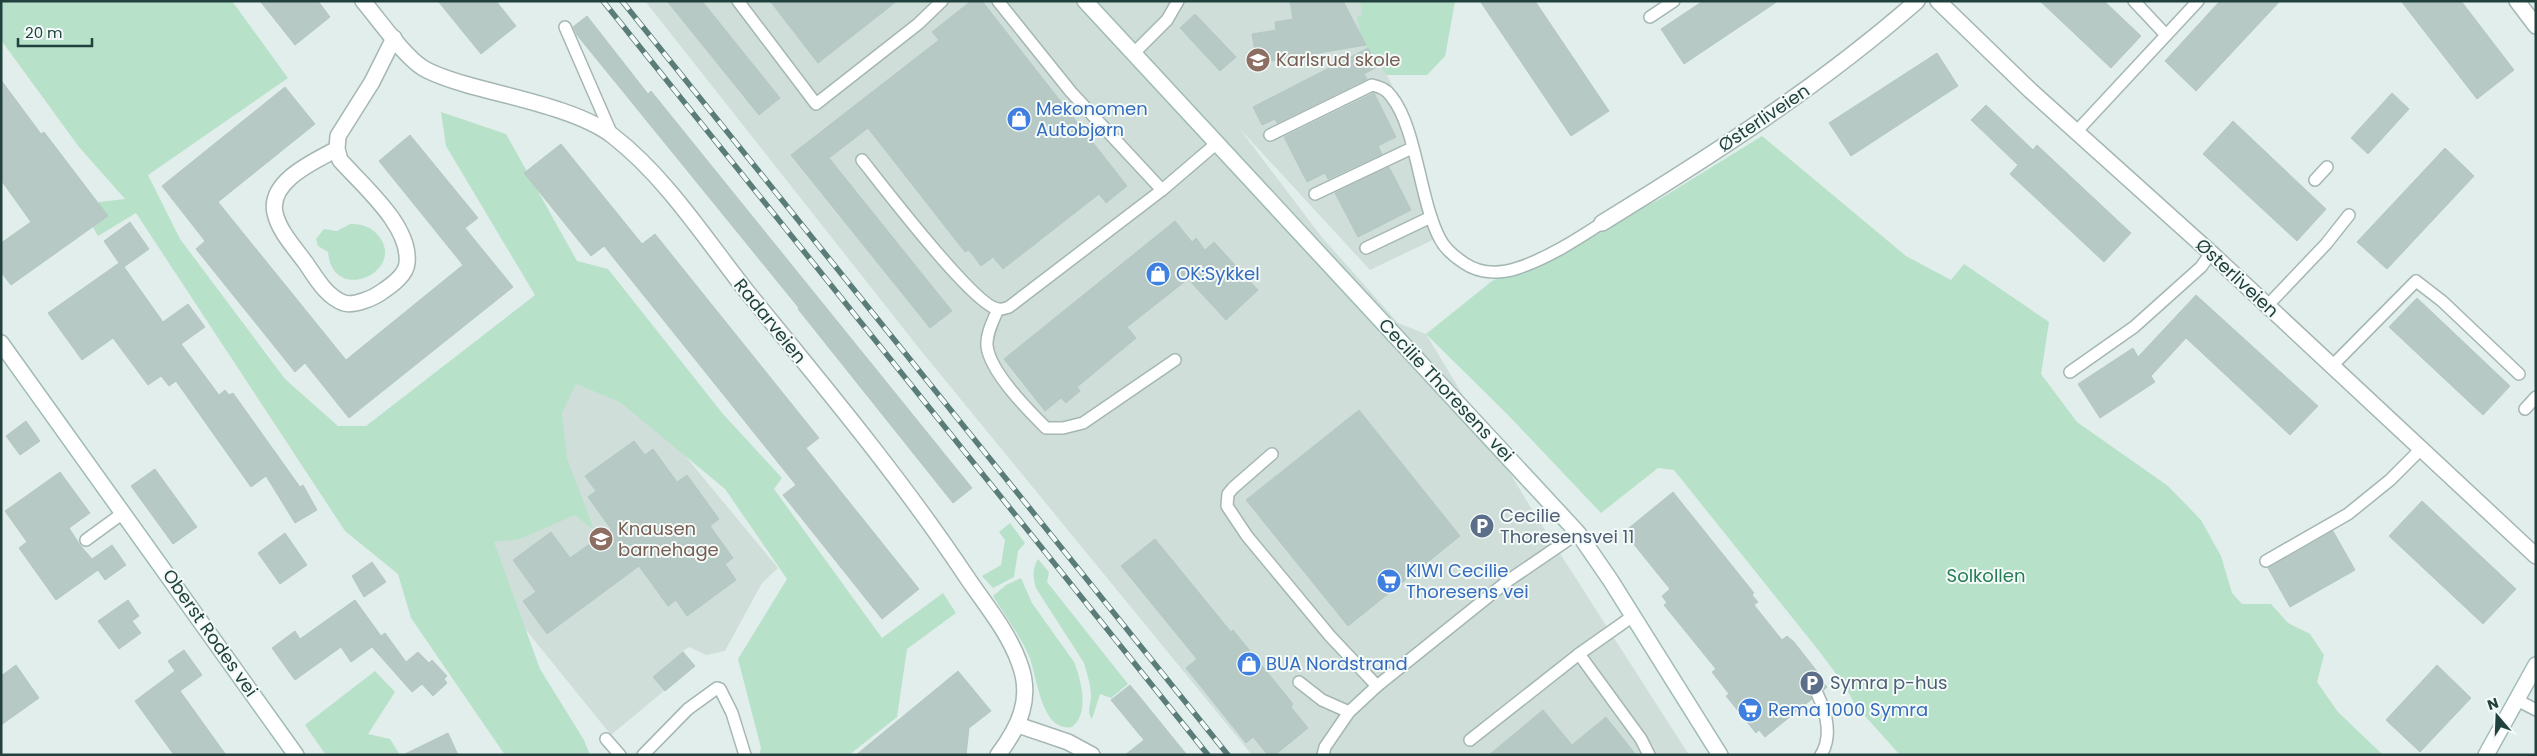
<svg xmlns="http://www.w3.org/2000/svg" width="2537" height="756" viewBox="0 0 2537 756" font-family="Poppins,sans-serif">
<rect width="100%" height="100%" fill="#e2eeeb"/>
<!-- built -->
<g fill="#d0deda">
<polygon points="645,1 1455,1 1445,56 1427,75 1387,75 1407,116 1426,184 1443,235 1370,270 1239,128 1321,236 1398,323 1426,334 1536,516 1689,755 1252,755 922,352"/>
<polygon points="566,312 778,568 762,583 725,651 706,655 689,647 683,651 694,666 611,735 505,604 427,427"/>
</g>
<!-- green -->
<g fill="#b8e1ca">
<polygon points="1,1 232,1 288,78 148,175 180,239 285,379 338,426 366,426 535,295 446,146 441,112 506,134 577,261 608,269 723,414 782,478 774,489 882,638 943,593 956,613 907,649 897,717 849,755 759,755 761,748 738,659 787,579 725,489 620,402 576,384 562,413 567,458 594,530 575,515 520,539 494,542 540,669 584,740 590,755 505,755 411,618 398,574 345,531 136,213 98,236 87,217 99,202 125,199 79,147 1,40"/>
<polygon points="1360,1 1455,1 1445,56 1427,75 1387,75 1366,46 1362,44 1357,16 1362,15"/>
<polygon points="1762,136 1906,256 1951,280 1964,264 2049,322 2041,374 2077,422 2168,486 2201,520 2221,556 2232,593 2242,604 2271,604 2288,623 2310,634 2324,655 2317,682 2338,712 2383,755 1900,755 1856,706 1843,683 1819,651 1674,470 1658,468 1601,513 1509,416 1426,334 1492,281 1660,199"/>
<path d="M350 224C361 224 370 226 378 235 408 271 333 306 328 252L318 246 316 239 324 229 337 231Z"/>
<polygon points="1010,523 1025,543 1018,551 1014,577 993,588 982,576 1001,565 1005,540 999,532"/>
<path d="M1038 559 1049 572 1047 582 1128 684 1111 698 1100 694 1092 719C1086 712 1091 704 1091 696 1091 685 1087 674 1084 663L1036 588C1033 577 1032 569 1038 559Z"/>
<path d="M1021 578 1032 603 1074 662C1081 679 1090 713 1072 727 1041 733 1037 675 1029 656 1020 635 1005 616 993 596L1006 585Z"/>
<polygon points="375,671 395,692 368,734 390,739 400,755 326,755 305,725"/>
</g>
<!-- building -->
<g fill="#b7c9c4" stroke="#b4c8c3">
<polygon points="260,1 318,1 330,17 295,45"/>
<polygon points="438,1 496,1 516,26 481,54"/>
<polygon points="667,1 702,1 780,98 759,115"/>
<polygon points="770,1 897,1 818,63"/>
<polygon points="971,1 982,1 1127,186 1106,203 1099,194 1003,269 993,257 981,266 969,250 965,252 868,128 829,158 952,311 930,328 791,155 939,40 932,32"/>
<polygon points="1290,1 1343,1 1366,45 1272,61 1271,54 1256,57 1252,34 1276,30 1275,22 1293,19"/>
<polygon points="1480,1 1535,1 1609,111 1571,136"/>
<polygon points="1703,1 1778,1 1684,64 1661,29"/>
<polygon points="2040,1 2104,1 2141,36 2111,68"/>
<polygon points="2220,1 2280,1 2196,91 2165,61"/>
<polygon points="2401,1 2461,1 2514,70 2477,99"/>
<polygon points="1195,14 1236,57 1220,71 1180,28"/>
<polygon points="587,16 648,94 651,91 972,488 953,503 798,309 799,308 577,35 573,27"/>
<polygon points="1368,48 1377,67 1364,74 1367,79 1277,123 1275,119 1262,125 1253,107"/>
<polygon points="1937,53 1958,86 1851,156 1829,123"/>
<polygon points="1,80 41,134 44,132 108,216 11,285 1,272 1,243 31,222 1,180"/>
<polygon points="285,87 315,124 218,202 346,360 463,265 379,161 410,135 478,218 465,228 513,287 349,418 305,363 295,372 196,249 205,241 162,186"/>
<polygon points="1374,93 1396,137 1378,146 1382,154 1328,179 1325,173 1307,182 1284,137"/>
<polygon points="2392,93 2409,109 2368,154 2351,138"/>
<polygon points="1986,105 2033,150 2037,145 2131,233 2104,262 2010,174 2018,165 1971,120"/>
<polygon points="2233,121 2326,209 2297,241 2203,154"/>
<polygon points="561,144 642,244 655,234 819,438 806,448 919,589 882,619 783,495 796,485 604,246 591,256 524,173"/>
<polygon points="2445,148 2474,176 2387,269 2357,242"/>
<polygon points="1389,167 1411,210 1358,237 1335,193"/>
<polygon points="1175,221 1192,242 1196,238 1205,250 1214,242 1258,290 1226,320 1188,279 1127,327 1136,338 1077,387 1080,391 1066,403 1061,398 1045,411 1004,359"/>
<polygon points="130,222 149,249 124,267 163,322 188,304 205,327 181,344 219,395 225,390 229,395 233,393 300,487 303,485 317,510 295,523 266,476 251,487 176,381 169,386 161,376 148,385 113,338 82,360 48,313 119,263 104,241"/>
<polygon points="2196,295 2318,406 2290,435 2186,338 2151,376 2155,382 2100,418 2078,384 2133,348 2138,357"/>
<polygon points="2417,298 2510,386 2483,415 2389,327"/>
<polygon points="1359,410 1460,536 1348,626 1246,500"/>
<polygon points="26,421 40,441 20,455 6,436"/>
<polygon points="634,441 645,455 653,449 677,482 687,475 719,519 710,526 733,558 725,564 736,580 687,616 676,600 668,606 639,566 547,634 523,601 536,592 513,560 551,532 570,558 611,529 588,497 596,491 585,476"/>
<polygon points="155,469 197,527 173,544 131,486"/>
<polygon points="60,472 90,513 69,528 80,545 92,559 112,545 126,565 105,580 98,570 56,600 19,548 27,542 5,511"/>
<polygon points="1673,492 1754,593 1752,595 1758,602 1754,605 1782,640 1787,636 1794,642 1823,679 1821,680 1827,687 1824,690 1816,677 1808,677 1805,683 1812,699 1765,737 1759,730 1756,733 1726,696 1729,694 1712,672 1716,669 1664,605 1667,603 1662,596 1670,589 1624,532"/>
<polygon points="2422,501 2516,589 2483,624 2389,536"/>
<polygon points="2333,531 2355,570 2290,607 2268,568"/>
<polygon points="285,533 307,565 280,584 258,553"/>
<polygon points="1155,539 1231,632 1233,630 1293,704 1291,707 1308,728 1275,755 1268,755 1253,737 1246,743 1186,668 1197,659 1121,566"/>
<polygon points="372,562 386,582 364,597 352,576"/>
<polygon points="128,600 139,616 132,621 141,633 119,649 98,621"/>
<polygon points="355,600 381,636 385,633 406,662 418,652 429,663 432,660 447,676 444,679 447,683 433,696 422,684 412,692 372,647 351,662 341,647 295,680 272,648 295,631 300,639"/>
<polygon points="184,650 202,675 180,691 226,755 174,755 135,701 175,671 168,661"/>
<polygon points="683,652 695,666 665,691 653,677"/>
<polygon points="16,665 39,698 1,725 1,676"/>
<polygon points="2437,665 2471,698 2420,752 2386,720"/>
<polygon points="958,671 991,711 969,728 966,755 856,755"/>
<polygon points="1130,685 1187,755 1125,755 1144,740 1111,700"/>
<polygon points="1543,710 1572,745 1606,717 1636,755 1489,755"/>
<polygon points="448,733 458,755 403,755"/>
</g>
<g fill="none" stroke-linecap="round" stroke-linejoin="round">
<defs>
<g id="lane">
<polyline points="738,1 816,104 918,24 942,1"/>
<polyline points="998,1 1071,92 1162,190"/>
<polyline points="2134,1 2166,35"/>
<polyline points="1650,17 1674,1"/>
<polyline points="565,27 612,135"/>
<polyline points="1133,54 1167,20 1178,1"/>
<polyline points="2077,131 2198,1"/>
<path d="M1270 135 1372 85C1380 87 1386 89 1391 96 1417 128 1419 199 1440 239 1445 249 1455 257 1464 263 1480 274 1500 274 1518 268 1548 258 1576 240 1602 223"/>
<path d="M862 160C882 185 974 306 998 309 1001 310 1006 308 1009 307L1162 190 1217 143"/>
<polyline points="2315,180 2327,167"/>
<polyline points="1315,194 1412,148"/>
<polyline points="1366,248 1431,217"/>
<polyline points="2267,306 2326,244 2349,215"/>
<path d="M998 309C993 321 986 334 987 346 990 372 1028 410 1046 428H1063L1083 423 1175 360"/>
<polyline points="2331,367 2416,281 2442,301 2519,374"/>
<polyline points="2070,372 2134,327 2201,267 2211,253"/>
<polyline points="2525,409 2536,397"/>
<polyline points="1272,454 1233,488 1228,494 1227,506 1247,536 1330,636 1377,686"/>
<polyline points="86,540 123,513"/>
<polyline points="2266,561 2348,514 2390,480 2421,449"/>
<polyline points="1579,654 1641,739 1649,755"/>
<polyline points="1299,682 1322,700 1349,712"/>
<path d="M1812 683C1823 704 1835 732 1821 755"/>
<polyline points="2517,700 2536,710"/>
<polyline points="606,739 620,755"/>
<polyline points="1470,740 1579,654 1633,616"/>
<polyline points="643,755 688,709 717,688 720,689 732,713 745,755"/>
<polyline points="1323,755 1325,747 1349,712 1377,686 1509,580 1578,533"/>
</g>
<g id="street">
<path d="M363 1C379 20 404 56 423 68 437 76 454 81 468 85 510 97 580 110 613 136 667 178 706 240 748 293 823 385 900 477 966 576 984 603 1008 631 1019 662 1033 697 1020 726 998 755"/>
<polyline points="1938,1 2031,91 2211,253 2536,556"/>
<polyline points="2517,1 2536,26"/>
<path d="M337 149C315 161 268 181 275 213 279 231 294 247 305 262 315 276 326 297 344 303 354 306 374 298 383 291 392 285 406 275 407 263 411 226 363 186 340 160L337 149 338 136 372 82 394 38"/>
<path d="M1602 223C1711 156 1820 86 1917 1"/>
<polyline points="1018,725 1068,742 1092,755"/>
</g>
<g id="secondary">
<polyline points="1085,1 1578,533 1611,581 1720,755"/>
<polyline points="1,343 296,755"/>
<polyline points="2486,755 2536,665"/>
</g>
</defs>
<!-- lane casing -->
<use href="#lane" stroke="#a4b7b4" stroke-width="14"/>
<!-- street casing -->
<use href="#street" stroke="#a4b7b4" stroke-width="18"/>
<!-- secondary casing -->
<use href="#secondary" stroke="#9fbbb6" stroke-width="18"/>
<!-- lane -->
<use href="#lane" stroke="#fff" stroke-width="11"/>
<!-- street -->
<use href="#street" stroke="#fff" stroke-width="15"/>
<!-- secondary -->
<use href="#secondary" stroke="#fff" stroke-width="15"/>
<defs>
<g id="rail">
<polyline points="603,1 1208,755"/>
<polyline points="622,1 1228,755"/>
</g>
</defs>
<!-- rail casing -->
<use href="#rail" stroke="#5a7d79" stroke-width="5.5"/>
<!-- rail -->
<use href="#rail" stroke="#f3faf8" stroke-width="4" stroke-dasharray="11" stroke-linecap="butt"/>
</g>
<!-- icons -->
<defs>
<symbol id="school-disc" viewBox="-11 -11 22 22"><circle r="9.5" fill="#8d6e63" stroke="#f3faf8"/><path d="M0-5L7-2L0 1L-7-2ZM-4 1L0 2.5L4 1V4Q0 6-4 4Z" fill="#fff"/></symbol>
<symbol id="shop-disc" viewBox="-11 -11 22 22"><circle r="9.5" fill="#3f7fe0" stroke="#f3faf8"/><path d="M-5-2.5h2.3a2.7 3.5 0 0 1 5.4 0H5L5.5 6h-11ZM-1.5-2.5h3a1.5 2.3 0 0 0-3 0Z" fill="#fff"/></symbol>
<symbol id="parking-disc" viewBox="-11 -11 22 22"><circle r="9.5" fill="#5c6f8a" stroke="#f3faf8"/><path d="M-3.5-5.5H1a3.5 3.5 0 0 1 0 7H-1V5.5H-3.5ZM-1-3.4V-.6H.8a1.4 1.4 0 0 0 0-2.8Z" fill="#fff"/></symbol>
<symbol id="supermarket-disc" viewBox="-11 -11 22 22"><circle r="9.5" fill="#3f7fe0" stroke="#f3faf8"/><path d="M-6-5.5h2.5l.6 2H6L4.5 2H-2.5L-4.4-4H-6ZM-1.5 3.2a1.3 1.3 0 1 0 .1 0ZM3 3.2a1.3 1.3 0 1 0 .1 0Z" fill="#fff"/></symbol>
</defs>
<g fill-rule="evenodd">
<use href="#school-disc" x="1244" y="46" width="28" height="28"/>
<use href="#shop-disc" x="1005" y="105" width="28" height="28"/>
<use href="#shop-disc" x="1144" y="260" width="28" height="28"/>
<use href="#parking-disc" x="1468" y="512" width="28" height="28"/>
<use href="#school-disc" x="587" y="525" width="28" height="28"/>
<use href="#supermarket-disc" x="1375" y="567" width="28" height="28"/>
<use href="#shop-disc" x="1235" y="650" width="28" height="28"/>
<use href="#parking-disc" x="1798" y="669" width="28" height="28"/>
<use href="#supermarket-disc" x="1736" y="696" width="28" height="28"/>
</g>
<g text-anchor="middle" stroke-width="4" stroke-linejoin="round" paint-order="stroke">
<!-- education labels -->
<g font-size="18" fill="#785e54" stroke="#f3faf8" text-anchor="start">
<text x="1276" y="66">Karlsrud skole</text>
<text x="618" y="535">Knausen<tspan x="618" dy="21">barnehage</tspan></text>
</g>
<!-- shop labels -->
<g font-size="18" fill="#366cbe" stroke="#f3faf8" text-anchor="start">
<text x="1036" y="115">Mekonomen<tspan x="1036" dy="21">Autobjørn</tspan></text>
<text x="1176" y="280">OK:Sykkel</text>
<text x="1406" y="577">KIWI Cecilie<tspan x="1406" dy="21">Thoresens vei</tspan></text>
<text x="1266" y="670">BUA Nordstrand</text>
<text x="1768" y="716">Rema 1000 Symra</text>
</g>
<!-- street labels -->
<g font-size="18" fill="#20413e" stroke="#f3faf8">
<text transform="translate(1764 118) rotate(-34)" y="6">Østerliveien</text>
<text transform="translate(2237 278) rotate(43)" y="6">Østerliveien</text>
<text transform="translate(770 321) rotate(51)" y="6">Radarveien</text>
<text transform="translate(1446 390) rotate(47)" y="6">Cecilie Thoresens vei</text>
<text transform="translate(210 633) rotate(55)" y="6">Oberst Rodes vei</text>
</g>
<!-- service labels -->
<g font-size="18" fill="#4e5e75" stroke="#f3faf8" text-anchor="start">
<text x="1500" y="522">Cecilie<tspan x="1500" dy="21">Thoresensvei 11</tspan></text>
<text x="1830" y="689">Symra p-hus</text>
</g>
<!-- park labels -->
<g font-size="18" fill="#257d56" stroke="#f3faf8">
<text x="1986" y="582">Solkollen</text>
</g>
</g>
<!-- border -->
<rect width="2537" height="756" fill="none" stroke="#20413e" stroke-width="5"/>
<!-- north arrow -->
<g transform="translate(2497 716) rotate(341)" stroke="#f3faf8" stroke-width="4" paint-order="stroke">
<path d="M0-4L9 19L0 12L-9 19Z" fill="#20413e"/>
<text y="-8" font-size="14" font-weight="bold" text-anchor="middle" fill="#20413e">N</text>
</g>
<!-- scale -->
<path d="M18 38v8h74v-8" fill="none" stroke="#20413e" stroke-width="2.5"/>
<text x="25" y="38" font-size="15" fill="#20413e" stroke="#f3faf8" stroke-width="4" paint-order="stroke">20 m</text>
</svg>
